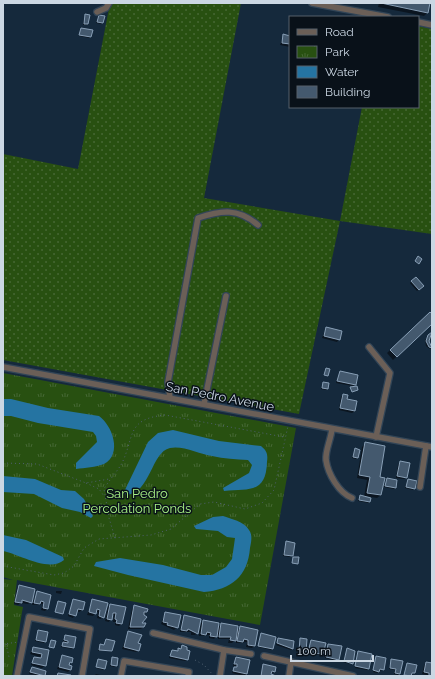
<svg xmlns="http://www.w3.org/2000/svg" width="435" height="679" viewBox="0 0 435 679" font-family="Raleway,sans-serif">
<defs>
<pattern id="grass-dots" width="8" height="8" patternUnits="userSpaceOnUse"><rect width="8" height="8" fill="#285011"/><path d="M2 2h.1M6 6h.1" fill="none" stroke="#466834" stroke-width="1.8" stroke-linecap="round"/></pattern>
<pattern id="park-tufts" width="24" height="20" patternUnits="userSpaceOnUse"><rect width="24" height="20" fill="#285011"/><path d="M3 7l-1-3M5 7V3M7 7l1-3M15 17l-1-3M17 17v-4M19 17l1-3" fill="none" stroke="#466834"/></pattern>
</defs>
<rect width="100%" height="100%" fill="#15293c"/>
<!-- grass -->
<polygon fill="url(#grass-dots)" points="110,3 241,3 204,198 340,221 362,107 418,107 418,26 432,29 432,234 340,221 299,414 3,360 3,154 78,169"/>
<!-- park -->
<polygon fill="url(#park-tufts)" points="3,373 296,428 260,625 17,580 14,605 23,607 22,612 12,676 3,676 3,579 13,580 3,577"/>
<!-- water -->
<g fill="#2574a2">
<path d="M3 399H11L48 408 99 416C112 425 123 454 104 464 96 467 85 468 76 469V463L97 442 96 436 93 432 38 423 11 416H3Z"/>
<path d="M173 430 219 441 261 446C267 451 268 454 267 462 266 493 250 489 224 491L223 488 249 473 252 465 248 460C236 459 224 459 212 456 200 454 182 445 170 448 151 452 151 493 126 495L124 492 148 442 158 433Z"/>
<polygon points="3,476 35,479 61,490 75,491 84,499 93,516 91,518 80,512 62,508 34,494 3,492"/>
<path d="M223 516C231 519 244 521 249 530 253 535 251 543 250 548 248 576 231 590 204 592L128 575 94 566 96 562 120 558 163 565 201 575H212L226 567 232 559 235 538 227 537 218 531 196 529 194 526 213 517Z"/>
<path d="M3 535 26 540 63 557 64 560C49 573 19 554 3 551Z"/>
</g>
<!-- shadow -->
<g fill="#0007">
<polygon points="379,3 429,3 427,13 424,16 378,7"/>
<polygon points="85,15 88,24 86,25 83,25"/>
<polygon points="99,16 102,23 101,24 96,23"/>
<polygon points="81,29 90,37 89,38 79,36"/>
<polygon points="284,35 290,37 290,47 280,45"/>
<polygon points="416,278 423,286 417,291 410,283"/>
<polygon points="430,313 432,315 432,322 393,360 387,353"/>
<polygon points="326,328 339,339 337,342 322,338"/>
<polygon points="432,333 432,337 427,341 432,347 430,349 426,346 425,340"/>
<polygon points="340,372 355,384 353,386 336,383"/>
<polygon points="323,383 327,389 326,390 321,389"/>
<polygon points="343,395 355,411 352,413 339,410 341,397"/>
<polygon points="366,443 378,478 381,495 377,498 365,496 369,502 368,503 358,501 360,496 364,497 367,480 357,478 362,447"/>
<polygon points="355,450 357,457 356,459 352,458"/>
<polygon points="401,462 406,477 404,479 396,478 398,465"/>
<polygon points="387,479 395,488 394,489 384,487"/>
<polygon points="408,480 414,488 413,490 405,488"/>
<polygon points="286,542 294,544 290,557 283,556"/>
<polygon points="20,586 31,602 28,604 21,603 18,605 14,604 17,588"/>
<polygon points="56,591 62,591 61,594 56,593"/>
<polygon points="37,592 50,595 47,609 45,611 41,610 43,604 32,605"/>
<polygon points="74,600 84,603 82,610 79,612 76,611 73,618 68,616"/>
<polygon points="93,600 106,604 101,619 97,618 98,612 96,612 93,616 87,615"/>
<polygon points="111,605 124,608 121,624 119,626 115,625 115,622 113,622 114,615 112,615 109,622 105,621 108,607"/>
<polygon points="134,607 146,611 140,624 143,627 141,629 128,629 132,609"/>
<polygon points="165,613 177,627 174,630 161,624"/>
<polygon points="185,617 197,633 195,635 191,635 191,632 180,632 182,619"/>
<polygon points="204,621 217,629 222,624 236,632 240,628 254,646 252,648 246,647 247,642 236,643 236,639 232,643 228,643 229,639 218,639 218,635 214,639 209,638 209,635 199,636 201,623"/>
<polygon points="38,632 45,641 44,643 35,641"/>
<polygon points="128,632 137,644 138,650 136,652 122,649"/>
<polygon points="261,635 272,649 271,650 258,647"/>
<polygon points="65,636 73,648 72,649 61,647"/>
<polygon points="279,639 293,642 292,649 291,650 276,645"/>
<polygon points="301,639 306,640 303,653 298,652"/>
<polygon points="311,641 322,653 320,655 310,654 311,650 308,650"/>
<polygon points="101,645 111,651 98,651"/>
<polygon points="329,645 338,660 337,661 325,658"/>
<polygon points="182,646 187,659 185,661 169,658 172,651 176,652"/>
<polygon points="33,648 48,651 45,665 42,668 31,665 34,658 40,659 40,657 30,654"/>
<polygon points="347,649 352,663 350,664 343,662"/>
<polygon points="358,652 368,669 367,670 355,668"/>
<polygon points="62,656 71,662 67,666 70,670 68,672 57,669"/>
<polygon points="377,657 383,669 377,673 373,672"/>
<polygon points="113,658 116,665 114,667 110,666"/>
<polygon points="236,658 247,674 244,676 232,673 236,666 233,666"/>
<polygon points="98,660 104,669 103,670 96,668"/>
<polygon points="392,660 400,673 398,675 394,674 395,670 389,669"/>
<polygon points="426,663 432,664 432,676 422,674 424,666"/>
<polygon points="407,664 414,673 411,674 410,676 404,676"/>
<polygon points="264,666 274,671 270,675 275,676 260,676"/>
<polygon points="32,668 45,671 44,676 29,674"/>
<polygon points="96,674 105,676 94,676"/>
</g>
<!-- building -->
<g fill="#44596e" stroke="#889fb6">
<polygon points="381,3 430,3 428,13"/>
<polygon points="85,14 90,15 88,24 84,24"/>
<polygon points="99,15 105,16 103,23 97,22"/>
<polygon points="81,28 93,30 91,37 79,35"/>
<polygon points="283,34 290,36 290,44 282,43"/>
<polygon points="418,256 422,259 419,264 415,261"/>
<polygon points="416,277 424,286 419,290 411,281"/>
<polygon points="430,312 432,314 432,324 397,357 390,350"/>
<polygon points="326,327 342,331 340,340 324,336"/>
<polygon points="432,332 429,341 432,348 429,347 426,341 428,335"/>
<polygon points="326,368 330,369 328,376 324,375"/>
<polygon points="340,371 358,375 356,385 337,381"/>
<polygon points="323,382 329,383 328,389 322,388"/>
<polygon points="357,386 358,390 352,392 350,387"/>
<polygon points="343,394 348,395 347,399 357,401 355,411 340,408"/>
<polygon points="365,442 385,446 380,477 385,478 381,495 367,493 370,477 359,475"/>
<polygon points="355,448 360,450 358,458 353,457"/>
<polygon points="400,461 410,463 407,478 397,476"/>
<polygon points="387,478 397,480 396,488 385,486"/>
<polygon points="408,479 417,481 415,489 406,487"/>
<polygon points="360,495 371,498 370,502 359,500"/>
<polygon points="286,541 295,543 293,556 284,555"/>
<polygon points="293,557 299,557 298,564 292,563"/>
<polygon points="19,585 35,589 32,603 22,600 22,603 15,602"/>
<polygon points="37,591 51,595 48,609 43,608 44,602 41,601 40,604 34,603"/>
<polygon points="73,599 85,602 83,610 78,609 76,616 69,614"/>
<polygon points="92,599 108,603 104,618 99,616 100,610 97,609 96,614 89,612"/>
<polygon points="58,601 66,603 63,614 55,612"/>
<polygon points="110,604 126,607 122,624 116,623 117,620 115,619 116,613 113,613 112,620 107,619"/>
<polygon points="134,605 148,609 147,612 144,612 144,615 147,617 142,623 146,623 144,627 130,627"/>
<polygon points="165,612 181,615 178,628 167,625 168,623 163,622"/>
<polygon points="184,615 201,619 198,634 188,629 187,631 181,630"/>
<polygon points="203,620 219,623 217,637 210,636 211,633 207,632 206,635 201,634"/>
<polygon points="221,623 238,626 236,641 230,640 231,637 219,637"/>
<polygon points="240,626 258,630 255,646 248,645 248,640 244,639 243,642 237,641"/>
<polygon points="38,630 48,632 46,642 36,640"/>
<polygon points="128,631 142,635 138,643 141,644 139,651 124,647"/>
<polygon points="261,633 276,637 273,649 258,646"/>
<polygon points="65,635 76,637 74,648 62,646 63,642 68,643 68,641 64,640"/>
<polygon points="278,638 294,641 293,649 277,643"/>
<polygon points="300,638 307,639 306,652 299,651"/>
<polygon points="106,639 115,641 112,651 99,650 100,644 104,645"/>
<polygon points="51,640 56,641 54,648 49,647"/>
<polygon points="311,640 326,643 323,654 311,653 312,649 309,648"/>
<polygon points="328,644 342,646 339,660 326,657"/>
<polygon points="182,645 187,647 187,650 190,651 188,660 170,656 172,650 178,651 178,648 181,649"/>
<polygon points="33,647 49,650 46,666 32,663 34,657 41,658 42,654 32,652"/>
<polygon points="347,648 355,651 353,664 344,661"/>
<polygon points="358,651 372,654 369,669 355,666"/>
<polygon points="62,655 73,658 72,663 70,662 69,665 72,666 71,670 59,667"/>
<polygon points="376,656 386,658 384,670 380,669 379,672 373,670"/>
<polygon points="112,657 118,658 117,666 111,665"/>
<polygon points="236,657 250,660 247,674 233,671 234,667 237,667 237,664 234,664"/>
<polygon points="98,659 107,661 105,669 96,667"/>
<polygon points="391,659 403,661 400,674 395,673 396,669 390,668"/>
<polygon points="426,662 432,663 432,676 429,676 429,673 424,672"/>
<polygon points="407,663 417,665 415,673 412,673 411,676 404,675"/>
<polygon points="263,664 276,667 275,672 272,671 271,674 276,676 261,676"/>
<polygon points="32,667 46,671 45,676 30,672"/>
<polygon points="58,673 71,675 71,676 57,676"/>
</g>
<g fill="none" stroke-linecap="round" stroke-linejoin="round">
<defs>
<g id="minor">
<polyline points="312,3 388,17"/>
<polyline points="97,12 106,8 109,3"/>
<polyline points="418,22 432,25"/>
<polyline points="369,347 390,373 376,437"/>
<polyline points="3,367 432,447"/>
<path d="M170 398 168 382 198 218C222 210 238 208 258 225"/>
<polyline points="204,404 226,296"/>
<path d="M332 429C331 439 325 451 326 460 328 474 339 493 352 498"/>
<polyline points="420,487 426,446"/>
<polyline points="153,633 224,650 251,654"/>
<polyline points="264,656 353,676"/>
<polyline points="17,676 29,617 90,629 82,676"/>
<polyline points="121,676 124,661 189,672 188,676"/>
<polyline points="220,676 224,650"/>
<polyline points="289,676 291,662"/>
</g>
</defs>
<!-- minor casing -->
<use href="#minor" stroke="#324557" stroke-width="8"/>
<!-- path -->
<g stroke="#4f6071" stroke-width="1" stroke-dasharray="1 3" stroke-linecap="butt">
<polyline points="3,463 37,464 86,483 109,479"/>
<polyline points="86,483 99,489 104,496"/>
<path d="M115 538 109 518 104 489C109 480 117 472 122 463 135 436 126 419 165 415L284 437"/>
<polyline points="3,566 54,575 64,573 74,566 84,548 99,539 151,535 171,529 200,504 214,502 245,509 262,503 274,490 288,426"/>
<polyline points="3,644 19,642"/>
<polyline points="6,644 9,657"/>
<polyline points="195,660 204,665 214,676"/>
</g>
<!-- minor -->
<use href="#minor" stroke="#6b5f57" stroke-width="5.5"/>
</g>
<g text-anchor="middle" stroke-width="3" stroke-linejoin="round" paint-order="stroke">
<!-- street labels -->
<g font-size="13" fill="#cbd7e3" stroke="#091119">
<text transform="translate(220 396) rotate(11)" y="5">San Pedro Avenue</text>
</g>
<!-- park labels -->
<g font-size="13" fill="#a8f285" stroke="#091119">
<text x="137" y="498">San Pedro<tspan x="137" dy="15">Percolation Ponds</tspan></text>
</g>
</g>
<!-- border -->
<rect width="435" height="679" fill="none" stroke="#cbd7e3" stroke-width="8"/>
<!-- legend -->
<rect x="289" y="16" width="130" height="92" fill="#091119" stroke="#57606a"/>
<rect x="297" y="29" width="20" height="6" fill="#6b5f57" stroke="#57606a"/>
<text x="325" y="36" font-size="12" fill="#cbd7e3">Road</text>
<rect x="297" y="46" width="20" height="12" fill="url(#park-tufts)" stroke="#57606a"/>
<text x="325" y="56" font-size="12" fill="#cbd7e3">Park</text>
<rect x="297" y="66" width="20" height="12" fill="#2574a2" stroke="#57606a"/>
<text x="325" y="76" font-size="12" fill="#cbd7e3">Water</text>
<rect x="297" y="86" width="20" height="12" fill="#44596e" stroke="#57606a"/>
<text x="325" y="96" font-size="12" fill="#cbd7e3">Building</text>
<!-- scale -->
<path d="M291 655v6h82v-6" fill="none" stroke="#cbd7e3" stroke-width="2"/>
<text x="297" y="655" font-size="12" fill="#cbd7e3" stroke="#091119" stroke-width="3" paint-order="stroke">100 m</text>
</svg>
